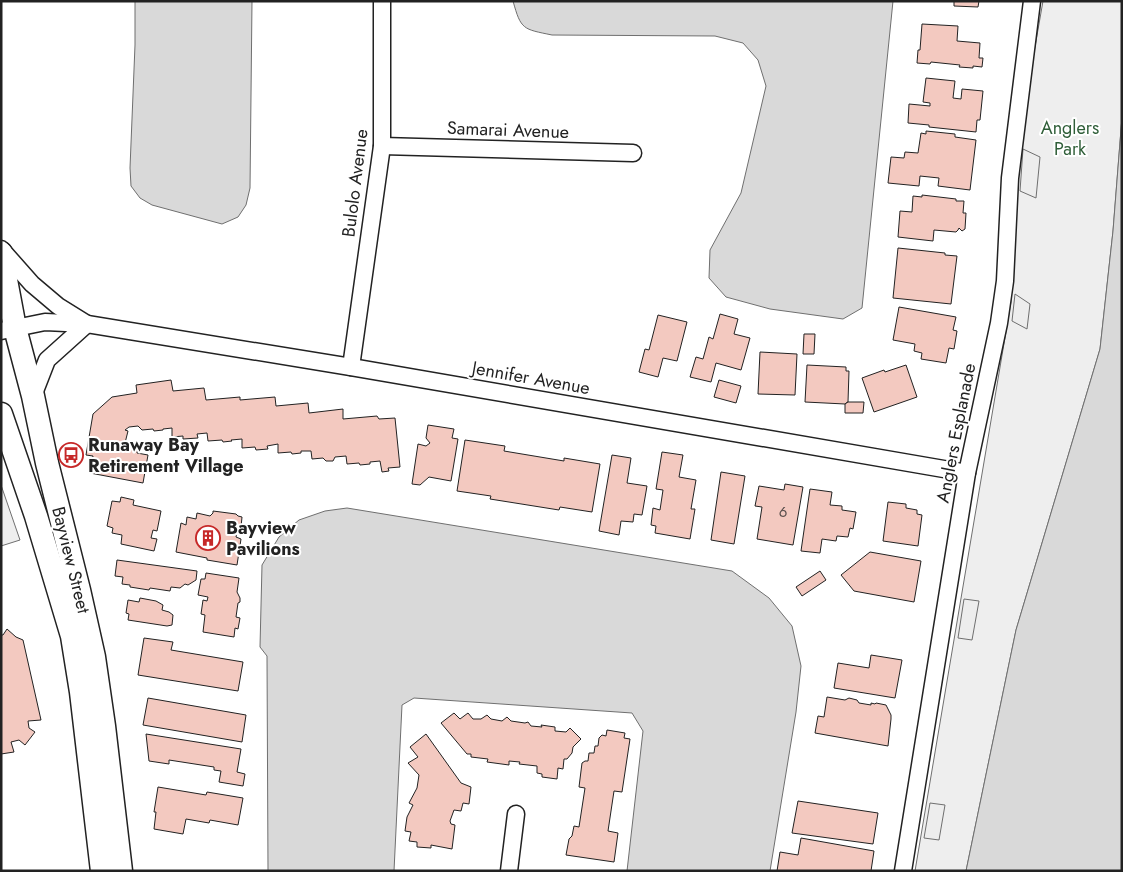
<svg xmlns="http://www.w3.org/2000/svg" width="1123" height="872" viewBox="0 0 1123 872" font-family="Jost,sans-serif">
<rect width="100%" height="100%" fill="#fff"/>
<!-- green -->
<g fill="#eee" stroke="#6f6f6f">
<polygon points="1043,1 1122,1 1122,117 1113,231 1100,349 1016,630 966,871 915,871 1011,302 1021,127"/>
<polygon points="1,485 20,540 1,546"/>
</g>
<!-- parking -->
<g fill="#ededed" stroke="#6f6f6f">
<polygon points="1023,149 1040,157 1036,198 1020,191"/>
<polygon points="1015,294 1030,304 1027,329 1012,321"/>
<polygon points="964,599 979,601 972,640 958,638"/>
<polygon points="930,803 945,805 939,840 924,838"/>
</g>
<!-- water -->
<g fill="#d9d9d9" stroke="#6f6f6f">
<polygon points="135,1 252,1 250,188 246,205 238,217 222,224 152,205 140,198 131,186 130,168 135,45"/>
<path d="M513 1H893L862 308 843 319 770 309 726 297 709 278 710 250 741 193 766 86 758 60 743 43 715 36 552 35C523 29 521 30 513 1Z"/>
<polygon points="1122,117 1122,871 966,871 1016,630 1100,349 1113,231"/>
<polygon points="347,508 732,571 769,598 792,626 801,666 796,712 770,871 627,871 643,731 632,713 414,698 402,705 394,871 268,871 267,656 260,647 262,565 279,537 299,520 325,511"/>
</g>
<!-- building -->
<g fill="#f3c9c0" stroke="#222">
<polygon points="954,1 979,1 978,7 954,6"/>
<polygon points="922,24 958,26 957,41 980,43 979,58 983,58 982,67 973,66 973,68 959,67 960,65 931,62 930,64 917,63 918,50 920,50"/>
<polygon points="926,78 955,81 953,98 961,99 962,89 983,91 980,120 977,120 976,132 929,127 929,125 908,123 909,104 930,106 930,103 923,102"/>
<polygon points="926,131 955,134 955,137 976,140 970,190 938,186 939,178 920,176 919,186 888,183 891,157 904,158 905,152 918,153 921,133 926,134"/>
<polygon points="922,195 956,199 956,201 964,201 963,213 966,213 965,229 962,231 959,228 958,230 956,232 934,230 933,241 898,237 900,211 912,212 913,196 922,197"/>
<polygon points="898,248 945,253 945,255 957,256 951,304 893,298"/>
<polygon points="899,307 956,317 953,330 957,331 954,349 949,348 946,363 921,359 922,353 914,351 915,344 893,340"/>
<polygon points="720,314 738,319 734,334 750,338 741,370 716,363 711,382 690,377 696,357 703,359 709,337 713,339"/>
<polygon points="658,315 687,322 677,361 663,358 658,377 639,372 645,349 649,350"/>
<polygon points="804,334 815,334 814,354 803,354"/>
<polygon points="760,352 797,354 795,395 758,394"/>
<polygon points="807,365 846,367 846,371 849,371 848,402 846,403 845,404 805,402"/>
<polygon points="906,365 917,397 874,412 862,378 884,370 885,372"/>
<polygon points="171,380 173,391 204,388 206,400 240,397 240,400 275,397 276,406 308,403 309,413 343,409 343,419 377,416 379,419 395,418 400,467 388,468 389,471 382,472 380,461 370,462 370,464 360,465 359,463 347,464 346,456 335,457 333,461 326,461 323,458 312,459 311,451 301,451 301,453 292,454 291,452 278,453 278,444 267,446 268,449 256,450 255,447 242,448 242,439 231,440 232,441 223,442 222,440 208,441 207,433 197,434 198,438 183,439 183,436 172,437 172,428 163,429 163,430 154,431 153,429 142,430 138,426 129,427 125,430 128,431 125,443 138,445 137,453 148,455 143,483 90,473 93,456 86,455 93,414 112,397 137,393 136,385"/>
<polygon points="719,380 741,386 736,403 714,397"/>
<polygon points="848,402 864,402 863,413 845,413 845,404"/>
<polygon points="428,425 454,429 452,438 458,439 451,481 429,477 420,485 412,484 418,444 426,446 430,443 426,438"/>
<polygon points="465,440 505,446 504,451 564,461 564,458 600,464 592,512 560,507 559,510 490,499 491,496 457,491"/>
<polygon points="662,452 683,455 679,477 696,480 691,509 695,509 690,539 655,533 656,526 651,525 653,508 660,510 663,490 656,489"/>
<polygon points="612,455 631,458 627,483 647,486 642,515 634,514 633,522 621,521 619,535 599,531"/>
<polygon points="721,472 745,476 734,544 711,540"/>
<polygon points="785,484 803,487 793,545 757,539 762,507 755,506 759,486 784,490"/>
<polygon points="810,489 832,492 830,505 842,506 842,510 856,512 853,529 850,528 848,537 837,536 836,541 822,539 820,553 801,551"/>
<polygon points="121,497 134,500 133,505 161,511 157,531 153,530 151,538 157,539 154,551 121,544 122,535 112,533 113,528 107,526 112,501 120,502"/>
<polygon points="888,502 906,504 906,508 917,510 917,514 922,515 918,546 883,541"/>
<polygon points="213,511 236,514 238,516 242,517 241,527 238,526 236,537 241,539 237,565 207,560 207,558 176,552 181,523 186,525 187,517 196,519 197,513 210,516 213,513"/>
<polygon points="870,552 921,561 914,602 854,591 841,575"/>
<polygon points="117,560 197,571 196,580 188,585 185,584 180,588 171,587 170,591 150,588 149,590 130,587 130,585 122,584 123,577 115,576"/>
<polygon points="820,571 826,580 802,596 796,587"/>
<polygon points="206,573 239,578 237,592 240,598 240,602 238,603 236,617 240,618 238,629 235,628 234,637 203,632 205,615 201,614 203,600 207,601 208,597 198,595 201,579 205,579"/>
<polygon points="140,598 156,601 163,605 162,610 169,612 173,615 172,625 167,626 128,620 129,614 126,613 128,600 139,602"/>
<polygon points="7,629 16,637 23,640 41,720 28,721 29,728 35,732 25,745 19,740 11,742 14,752 1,754 1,635 3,635"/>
<polygon points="144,638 173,642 171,650 243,662 238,691 138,675"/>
<polygon points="871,655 902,660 895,698 834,688 838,663 869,668"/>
<polygon points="827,697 845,700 849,698 857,700 859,703 871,705 871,703 875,704 876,703 886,705 891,715 891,719 888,746 815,733 818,716 824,717"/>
<polygon points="148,698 246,715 242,742 143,725"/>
<polygon points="454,713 460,719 468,713 473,719 481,719 487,715 491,719 502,721 507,717 511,721 525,723 528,722 531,726 542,727 541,725 555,727 555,731 566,732 570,728 581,739 573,747 572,753 567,759 564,759 563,769 558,768 557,779 542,777 542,774 537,773 537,766 519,764 520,762 509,761 509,765 487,762 488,759 471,757 471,754 467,754 441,723"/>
<polygon points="607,730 625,733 624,738 630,739 622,792 614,791 608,831 618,833 614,862 566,855 569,839 572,836 574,826 579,827 585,788 579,787 582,763 585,761 588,761 589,753 594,753 595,746 598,746 599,738 602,735 606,736"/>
<polygon points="146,734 241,749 237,772 245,774 243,786 219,782 221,771 214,770 214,767 169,760 169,764 149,761"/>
<polygon points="426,734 461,783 471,787 469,804 463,803 461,811 454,810 450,821 451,824 455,825 452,849 431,845 431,848 417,847 417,842 409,841 411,832 405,831 407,817 413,805 409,803 417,788 419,775 408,763 418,757 410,747"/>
<polygon points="158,787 206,795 207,792 243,798 238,825 210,820 209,823 186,819 183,834 154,829 156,812 154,812"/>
<polygon points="798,801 878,813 873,844 792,833"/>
<polygon points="801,838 874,851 871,871 777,871 780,852 798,855"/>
</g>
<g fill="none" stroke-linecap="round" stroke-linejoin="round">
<defs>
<g id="street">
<polyline points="382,146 633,153"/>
<polyline points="1,249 32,284 58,306 87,324 47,360 33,396"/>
<polyline points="1,331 45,322 87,324 351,367 967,473"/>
<polyline points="351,367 382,146 382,1"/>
<polyline points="509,871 516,814"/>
<polyline points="903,871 967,473 999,323 1005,281 1010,178 1032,1"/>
</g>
<g id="secondary">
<polyline points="1,253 15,328 33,396 47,463 79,590 94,657 104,726 121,871"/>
<polyline points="1,414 36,516 72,636 81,692 102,871"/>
</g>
</defs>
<!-- street casing -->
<use href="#street" stroke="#222" stroke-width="19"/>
<!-- secondary casing -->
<use href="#secondary" stroke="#222" stroke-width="25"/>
<!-- street -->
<use href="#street" stroke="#fff" stroke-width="16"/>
<!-- secondary -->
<use href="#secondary" stroke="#fff" stroke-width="22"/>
</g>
<!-- icons -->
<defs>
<symbol id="bus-ring" viewBox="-11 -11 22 22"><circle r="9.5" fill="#fff" stroke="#c62828" stroke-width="1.5"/><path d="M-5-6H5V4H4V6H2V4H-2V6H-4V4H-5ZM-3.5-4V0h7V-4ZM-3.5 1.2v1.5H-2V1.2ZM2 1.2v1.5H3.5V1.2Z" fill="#c62828"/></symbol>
<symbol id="building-ring" viewBox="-11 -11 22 22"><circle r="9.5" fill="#fff" stroke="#c62828" stroke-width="1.5"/><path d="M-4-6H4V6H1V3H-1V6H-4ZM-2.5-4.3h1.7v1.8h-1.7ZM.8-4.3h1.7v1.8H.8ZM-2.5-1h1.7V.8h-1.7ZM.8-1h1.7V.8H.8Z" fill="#c62828"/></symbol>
</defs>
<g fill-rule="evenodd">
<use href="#bus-ring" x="57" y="441" width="28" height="28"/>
<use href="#building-ring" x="194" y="524" width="28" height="28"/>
</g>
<g text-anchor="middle" stroke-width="4" stroke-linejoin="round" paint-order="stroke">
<!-- number labels -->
<g font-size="15" fill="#564c4a">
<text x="783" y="517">6</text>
</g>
<!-- park labels -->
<g font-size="18" fill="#2f5e38" stroke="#fff">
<text x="1070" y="134">Anglers<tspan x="1070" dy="21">Park</tspan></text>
</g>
<!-- street labels -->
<g font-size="18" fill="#222" stroke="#fff">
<text transform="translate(508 130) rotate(2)" y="6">Samarai Avenue</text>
<text transform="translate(355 183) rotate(-83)" y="6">Bulolo Avenue</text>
<text transform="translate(531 378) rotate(10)" y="6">Jennifer Avenue</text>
<text transform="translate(956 433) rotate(-79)" y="6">Anglers Esplanade</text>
<text transform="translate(71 560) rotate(76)" y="6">Bayview Street</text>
</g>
<!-- poi labels -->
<g font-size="18" font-weight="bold" fill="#222" stroke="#fff" text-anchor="start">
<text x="88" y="451">Runaway Bay<tspan x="88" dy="21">Retirement Village</tspan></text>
<text x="226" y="534">Bayview<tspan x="226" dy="21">Pavilions</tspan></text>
</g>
</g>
<!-- border -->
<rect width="1123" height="872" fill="none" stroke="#222222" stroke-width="5"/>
</svg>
